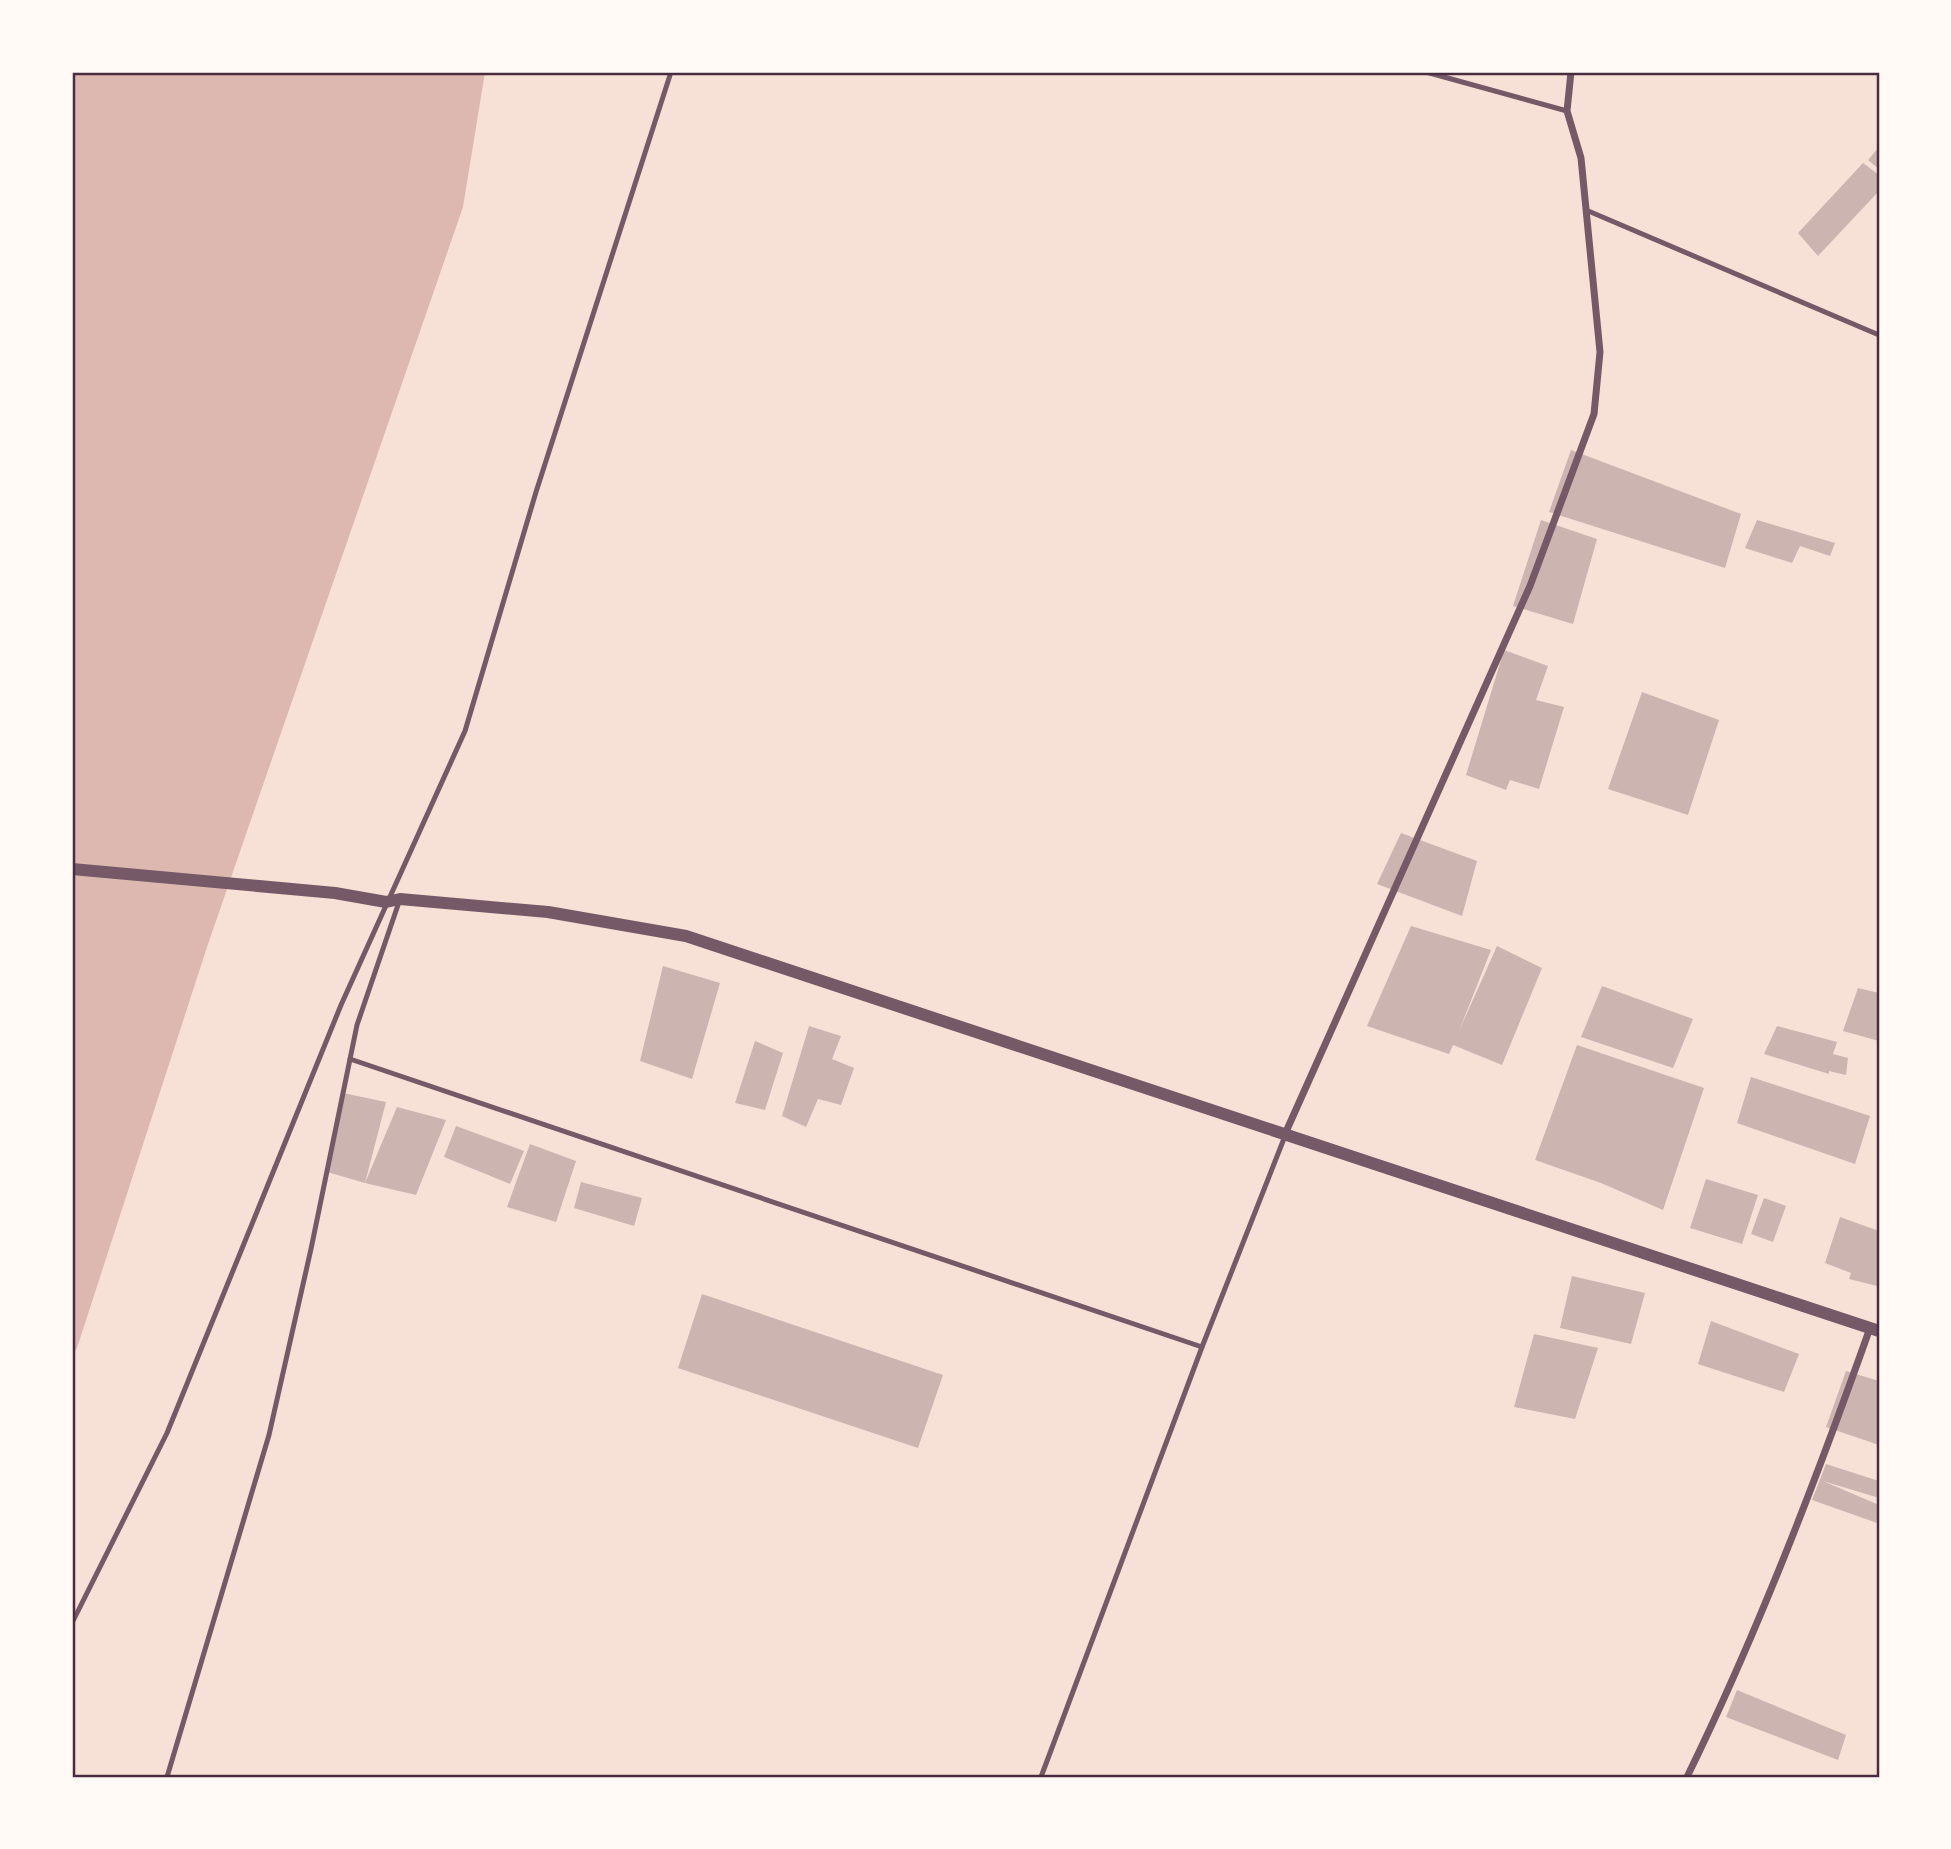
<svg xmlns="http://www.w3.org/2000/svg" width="1951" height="1849" viewBox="0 0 1951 1849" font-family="'Nunito Sans',sans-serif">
<rect width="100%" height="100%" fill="#f7e1d7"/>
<!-- water -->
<polygon fill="#dcb8b0" points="72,72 485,72 463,207 208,944 77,1348 72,1356"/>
<!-- building -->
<g fill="#ccb4b1">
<polygon points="1879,147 1879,169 1868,160"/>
<polygon points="1863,163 1879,175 1879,191 1818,256 1798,233"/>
<polygon points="1571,450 1741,514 1725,568 1549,512"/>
<polygon points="1541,520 1597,539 1573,624 1513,606"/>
<polygon points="1757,520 1835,543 1830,556 1800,546 1792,563 1745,548"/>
<polygon points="1504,650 1548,666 1536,700 1564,707 1539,789 1510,780 1506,790 1466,775"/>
<polygon points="1642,692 1719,720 1688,815 1608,789"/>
<polygon points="1401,833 1477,861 1462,916 1377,884"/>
<polygon points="1411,926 1491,950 1459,1031 1497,946 1542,968 1502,1065 1453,1045 1449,1054 1367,1026"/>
<polygon points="663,966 720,983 692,1079 640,1061"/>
<polygon points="1602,986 1693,1019 1673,1068 1581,1037"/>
<polygon points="1858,988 1879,993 1879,1041 1843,1031"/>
<polygon points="809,1026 841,1036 832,1059 854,1068 841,1105 818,1099 806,1127 782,1116"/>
<polygon points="1777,1026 1837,1042 1833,1054 1848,1058 1846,1075 1829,1071 1829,1074 1764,1054"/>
<polygon points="755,1041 783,1053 765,1110 735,1103"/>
<polygon points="1577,1045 1704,1088 1663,1210 1601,1183 1535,1160"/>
<polygon points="1751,1077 1870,1116 1855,1164 1737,1123"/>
<polygon points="343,1093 386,1102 365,1183 397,1107 446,1120 416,1195 365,1183 327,1172"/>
<polygon points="456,1126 524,1151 510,1184 444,1157"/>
<polygon points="530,1144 576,1161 556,1222 507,1207"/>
<polygon points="1706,1179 1758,1195 1742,1244 1690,1228"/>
<polygon points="581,1182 642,1198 634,1226 574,1208"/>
<polygon points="1764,1198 1786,1206 1773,1242 1751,1234"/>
<polygon points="1840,1217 1879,1231 1877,1286 1849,1279 1851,1273 1825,1263"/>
<polygon points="1572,1276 1645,1293 1631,1344 1560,1328"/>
<polygon points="702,1294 943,1375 918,1448 678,1368"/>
<polygon points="1711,1321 1799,1354 1784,1392 1698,1364"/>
<polygon points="1534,1334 1598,1348 1575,1419 1514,1407"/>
<polygon points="1846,1371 1879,1381 1879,1445 1826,1427"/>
<polygon points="1826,1464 1879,1481 1879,1498 1823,1481 1879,1505 1877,1523 1812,1500"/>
<polygon points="1737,1690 1846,1735 1838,1760 1726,1717"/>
</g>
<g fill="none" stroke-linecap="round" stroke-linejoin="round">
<!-- service -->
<g stroke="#755966" stroke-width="5">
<polyline points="1426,72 1567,111"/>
<polyline points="1586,210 1879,335"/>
<polyline points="350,1059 1202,1347"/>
<polyline points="72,1623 167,1433 341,1005 465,731 536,492 671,72"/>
<polyline points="167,1777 269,1435 311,1249 357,1025 399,902"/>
<polyline points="1041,1777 1202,1347 1285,1136"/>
</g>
<!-- minor -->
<g stroke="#755966" stroke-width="7">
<polyline points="1285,1134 1530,586 1594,414 1600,352 1581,158 1567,111 1571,72"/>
<path d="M1687 1777C1758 1632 1816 1480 1870 1328"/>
</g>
<!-- tertiary -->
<polyline stroke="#755966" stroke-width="12" points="72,869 335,893 386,902 400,899 548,912 686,936 1879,1331"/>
</g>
<!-- border -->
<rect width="1951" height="1849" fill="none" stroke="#fffaf5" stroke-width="147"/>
<rect x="74" y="74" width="1804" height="1702" fill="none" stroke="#4a2c40" stroke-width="2.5"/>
</svg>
